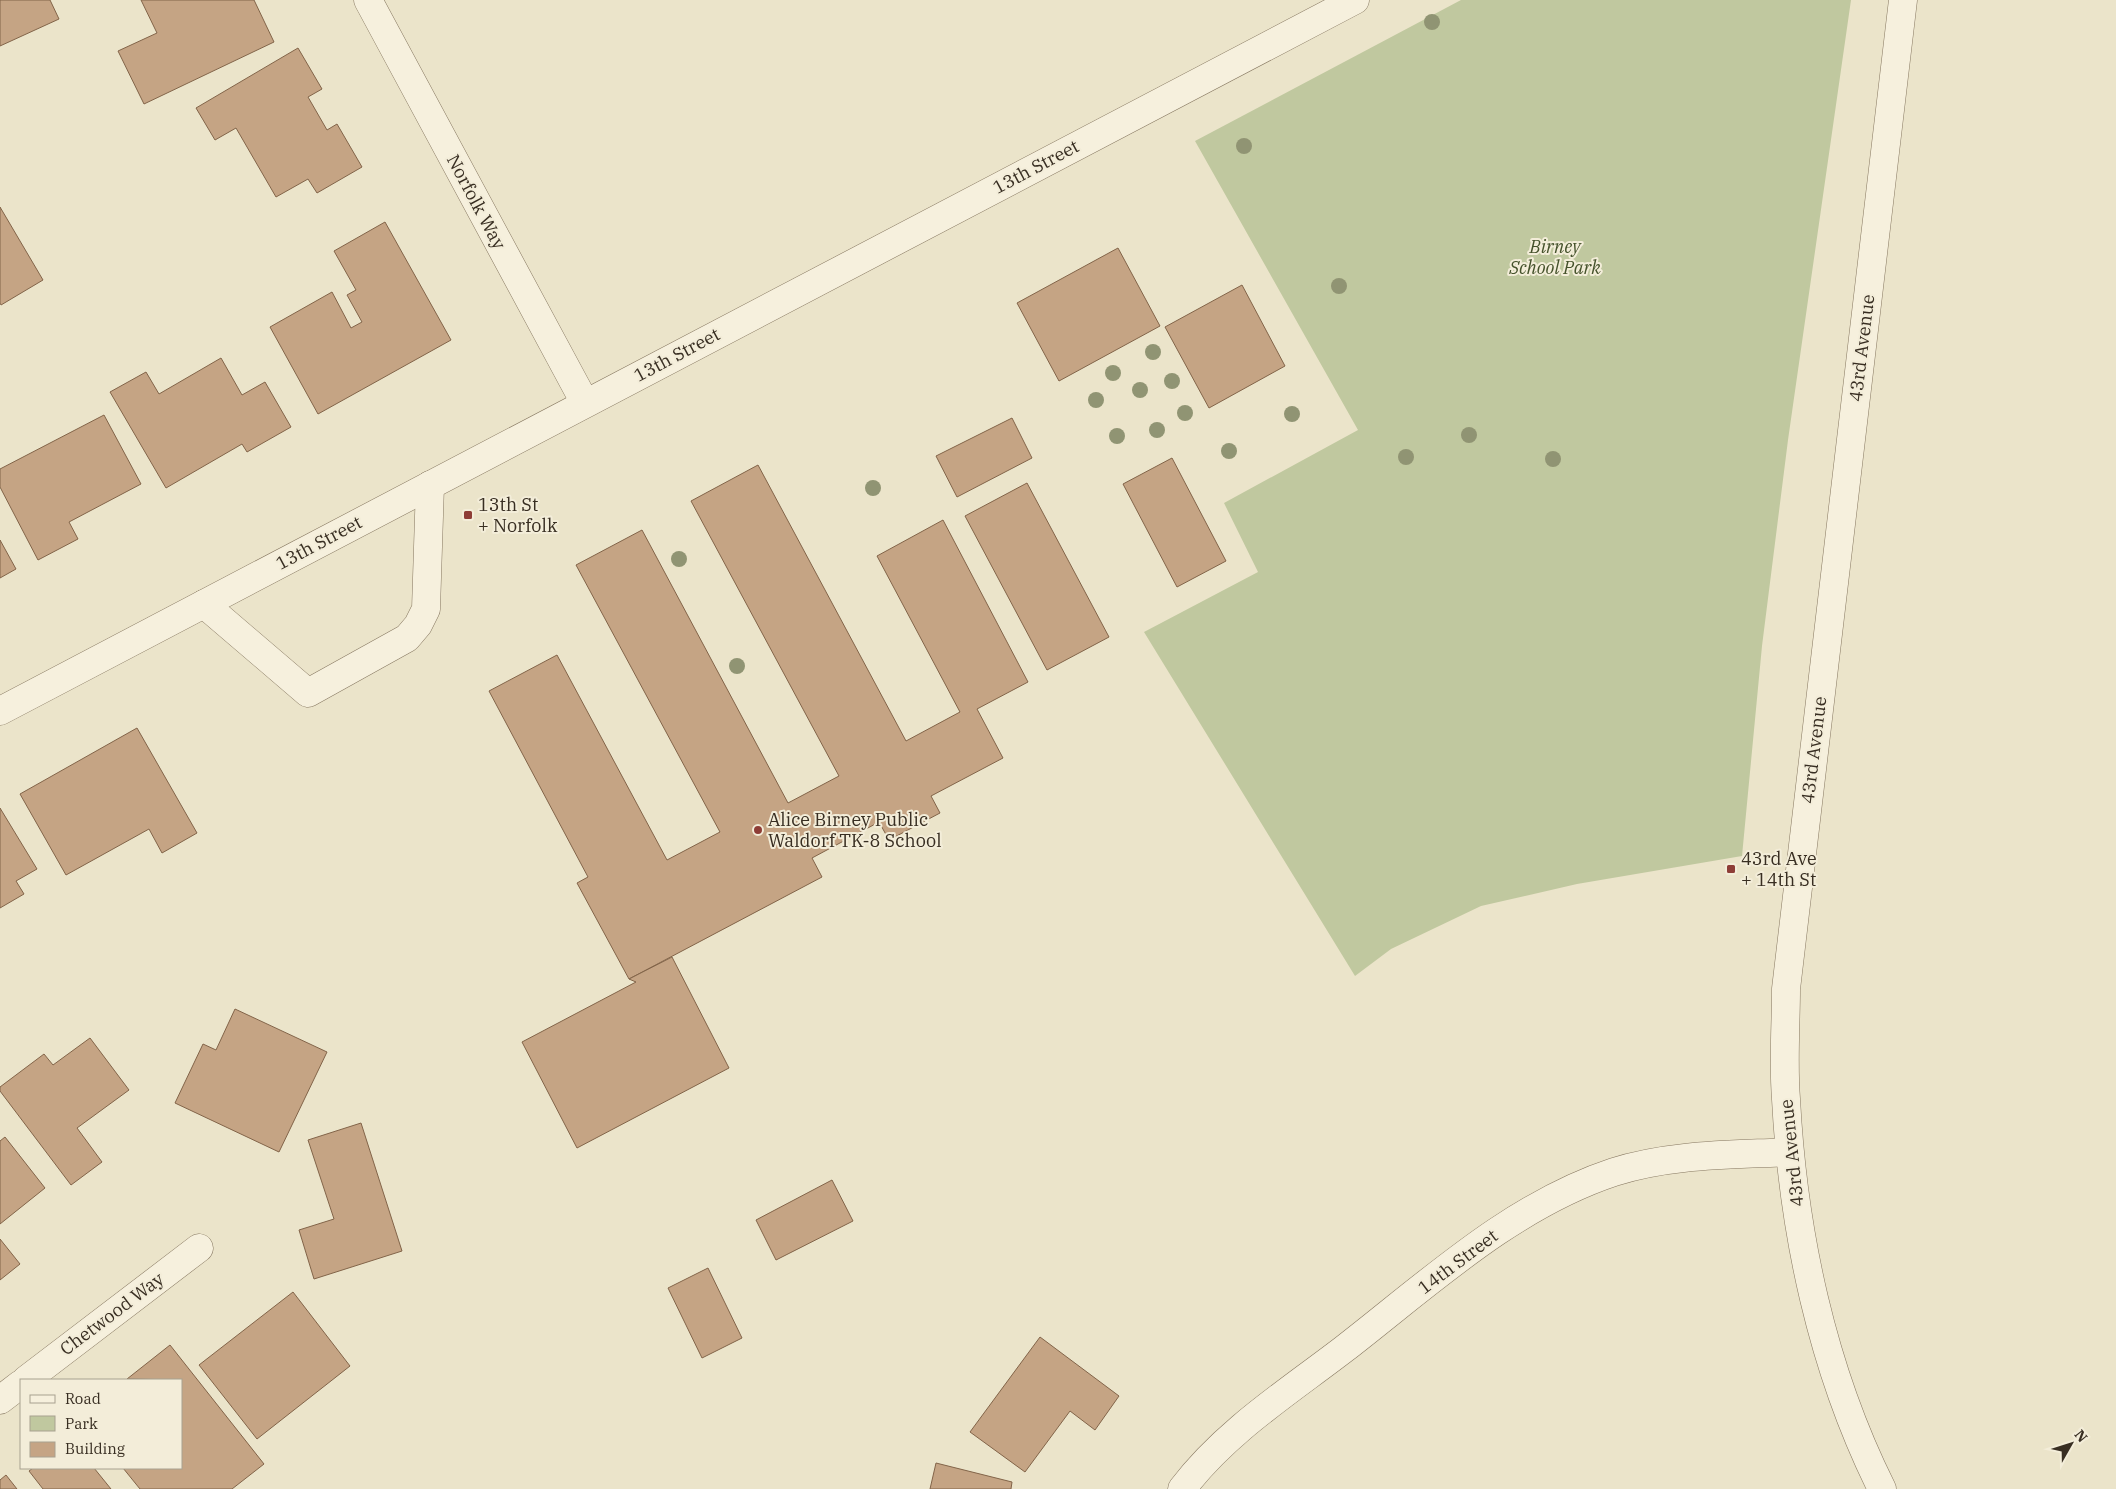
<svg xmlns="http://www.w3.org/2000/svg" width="2116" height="1489" viewBox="0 0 2116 1489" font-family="'IBM Plex Serif',serif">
<rect width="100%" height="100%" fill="#ebe4ca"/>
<!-- green -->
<polygon fill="#c0c89f" points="1461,0 1851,0 1788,440 1762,646 1742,856 1577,884 1481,906 1391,949 1355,976 1144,632 1258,572 1224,503 1358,430 1195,141"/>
<!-- building -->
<g fill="#c5a484" stroke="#826449">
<polygon points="0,0 50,0 59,19 0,46"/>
<polygon points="141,0 254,0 274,42 144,104 118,51 157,33"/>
<polygon points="298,48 322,89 308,97 327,130 337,124 362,167 317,193 308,179 276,197 236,128 215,140 196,108"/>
<polygon points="0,207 43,280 1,305 0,303"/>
<polygon points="385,222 451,340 318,414 270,327 332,292 351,328 362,322 347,295 356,290 334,251"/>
<polygon points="1118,248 1160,326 1059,381 1017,303"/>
<polygon points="1242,285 1285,366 1209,408 1165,327"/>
<polygon points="221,358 242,395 265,382 291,427 247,452 242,444 166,488 110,392 146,372 159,394"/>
<polygon points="104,415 141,484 69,522 78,539 38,560 0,487 0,469"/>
<polygon points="1012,418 1032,458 957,497 936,456"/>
<polygon points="1172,458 1226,561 1177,587 1123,484"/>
<polygon points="758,465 906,741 960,712 877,556 943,520 1028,682 977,709 1003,758 931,796 940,813 889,840 879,822 812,858 822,877 629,979 577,883 588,877 489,691 557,655 667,860 720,832 576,565 642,530 788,803 839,776 691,501"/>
<polygon points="1027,483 1109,637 1047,670 965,516"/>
<polygon points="0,540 16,569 0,578"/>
<polygon points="137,728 197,833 162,853 149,829 66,875 20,794"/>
<polygon points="0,808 37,869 16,881 24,894 0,908"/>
<polygon points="672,957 729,1068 577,1148 522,1042 636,982 629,979"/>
<polygon points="235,1009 327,1052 279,1152 175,1103 203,1044 216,1050"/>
<polygon points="90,1038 129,1090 77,1128 102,1162 71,1185 0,1091 0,1087 44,1054 53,1065"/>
<polygon points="361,1123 402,1251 314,1279 299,1230 334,1219 308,1140"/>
<polygon points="5,1137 45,1188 0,1224 0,1141"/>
<polygon points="832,1180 853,1221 776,1260 756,1220"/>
<polygon points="0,1239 20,1264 0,1280"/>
<polygon points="708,1268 742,1338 702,1358 668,1288"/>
<polygon points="293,1292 350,1366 257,1439 199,1365"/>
<polygon points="1040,1337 1119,1396 1095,1430 1070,1411 1025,1472 970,1432"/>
<polygon points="170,1345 264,1464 232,1489 140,1489 123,1468 181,1468 181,1380 127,1379"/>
<polygon points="936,1463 1012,1482 1011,1489 930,1489"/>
<polygon points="33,1468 94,1468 111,1489 43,1489 29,1471"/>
<polygon points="6,1475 17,1489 0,1489 0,1480"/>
</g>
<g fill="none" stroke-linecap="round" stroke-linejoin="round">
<defs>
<g id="minor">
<polyline points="368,0 585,403"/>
<polyline points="204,604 308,693 407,638 418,625 426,609 430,485"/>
<polyline points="0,711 1355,0"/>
<polyline points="26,1380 199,1248"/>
<polyline points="0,1400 21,1384"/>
<path d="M1182 1489C1225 1432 1288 1392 1344 1349 1428 1284 1511 1206 1614 1172 1670 1154 1731 1155 1789 1152"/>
<path d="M1882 1489C1822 1369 1793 1232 1786 1099 1783 1062 1786 1025 1786 989L1903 0"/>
</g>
</defs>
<!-- minor casing -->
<use href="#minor" stroke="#867760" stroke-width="29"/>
<!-- minor -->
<use href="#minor" stroke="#f6f0dd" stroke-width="28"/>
</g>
<!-- trees -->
<g fill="#909473">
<circle cx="1432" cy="22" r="8"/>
<circle cx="1244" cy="146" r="8"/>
<circle cx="1339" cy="286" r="8"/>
<circle cx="1153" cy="352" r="8"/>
<circle cx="1113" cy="373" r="8"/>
<circle cx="1172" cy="381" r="8"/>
<circle cx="1140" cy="390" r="8"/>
<circle cx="1096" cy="400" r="8"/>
<circle cx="1185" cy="413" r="8"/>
<circle cx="1292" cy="414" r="8"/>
<circle cx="1157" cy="430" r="8"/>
<circle cx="1469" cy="435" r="8"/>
<circle cx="1117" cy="436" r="8"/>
<circle cx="1229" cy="451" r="8"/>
<circle cx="1406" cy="457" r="8"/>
<circle cx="1553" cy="459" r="8"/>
<circle cx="873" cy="488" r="8"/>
<circle cx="679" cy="559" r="8"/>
<circle cx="737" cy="666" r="8"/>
</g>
<!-- markers -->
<g fill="#8e3d36" stroke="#f3edd9" stroke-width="2">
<rect x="463" y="510" width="10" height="10" rx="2.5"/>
<circle cx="758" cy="830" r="5"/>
<rect x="1726" y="864" width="10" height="10" rx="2.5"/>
</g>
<g text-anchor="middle" stroke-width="4" stroke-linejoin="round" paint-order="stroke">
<!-- street labels -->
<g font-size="18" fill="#382e22" stroke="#f3edd9">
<text transform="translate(1036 167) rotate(-28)" y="6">13th Street</text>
<text transform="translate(476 202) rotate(62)" y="6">Norfolk Way</text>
<text transform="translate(1862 348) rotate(-83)" y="6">43rd Avenue</text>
<text transform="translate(677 355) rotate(-28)" y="6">13th Street</text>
<text transform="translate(319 543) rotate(-28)" y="6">13th Street</text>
<text transform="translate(1814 750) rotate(-83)" y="6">43rd Avenue</text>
<text transform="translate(1792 1153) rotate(-96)" y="6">43rd Avenue</text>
<text transform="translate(1458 1262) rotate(-37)" y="6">14th Street</text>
<text transform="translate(112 1314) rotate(-37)" y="6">Chetwood Way</text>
</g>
<!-- park labels -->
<g font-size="18" font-style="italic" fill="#45522b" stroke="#f3edd9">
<text x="1555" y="253">Birney<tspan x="1555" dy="21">School Park</tspan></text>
</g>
<!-- poi labels -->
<g font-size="18" fill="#382e22" stroke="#f3edd9" text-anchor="start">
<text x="478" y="511">13th St<tspan x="478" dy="21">+ Norfolk</tspan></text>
<text x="768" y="826">Alice Birney Public<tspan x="768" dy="21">Waldorf TK-8 School</tspan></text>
<text x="1741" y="865">43rd Ave<tspan x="1741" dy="21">+ 14th St</tspan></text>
</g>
</g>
<!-- legend -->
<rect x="20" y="1379" width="162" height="90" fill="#f3edd9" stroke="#a8a190"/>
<rect x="30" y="1395" width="25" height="8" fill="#f6f0dd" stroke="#a8a190"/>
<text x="65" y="1404" font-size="15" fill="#382e22">Road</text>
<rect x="30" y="1416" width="25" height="15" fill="#c0c89f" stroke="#a8a190"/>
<text x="65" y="1429" font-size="15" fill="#382e22">Park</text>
<rect x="30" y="1442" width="25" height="15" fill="#c5a484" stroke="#a8a190"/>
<text x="65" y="1454" font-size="15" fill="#382e22">Building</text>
<!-- north arrow -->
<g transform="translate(2071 1444) rotate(51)" stroke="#f3edd9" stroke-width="4" paint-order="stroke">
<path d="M0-4L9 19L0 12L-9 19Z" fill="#382e22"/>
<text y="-8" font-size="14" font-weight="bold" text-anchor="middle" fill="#382e22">N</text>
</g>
</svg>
